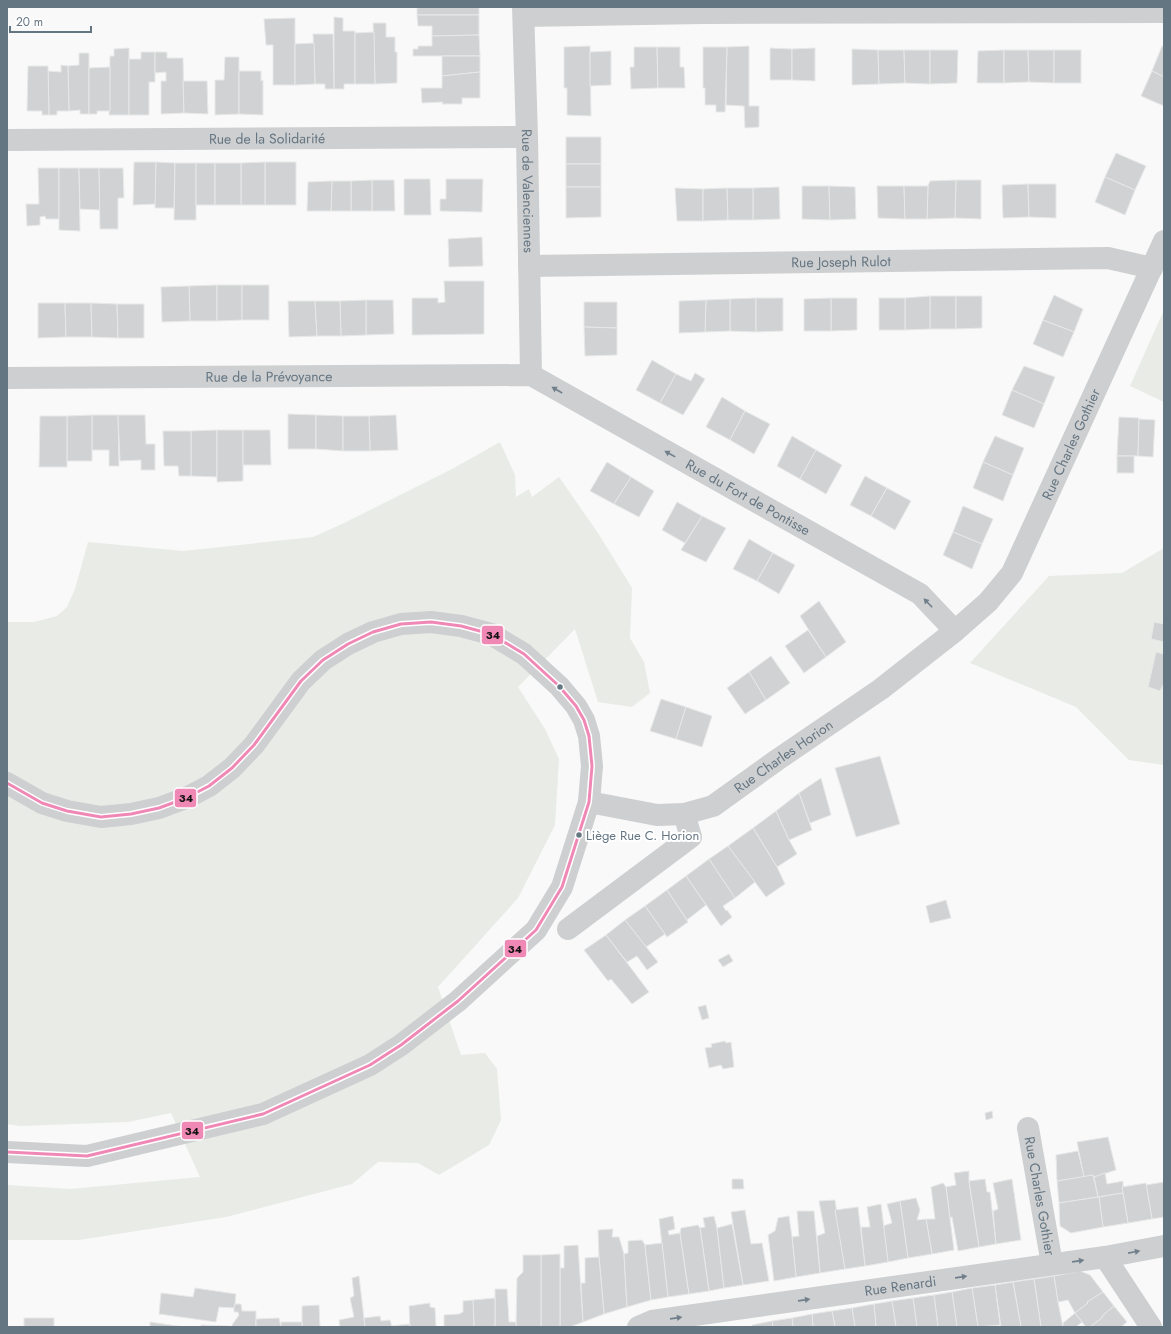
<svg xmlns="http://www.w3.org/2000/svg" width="1171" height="1334" viewBox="0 0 1171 1334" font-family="Jost,sans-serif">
<rect width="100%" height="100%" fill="#f9f9f9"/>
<!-- green -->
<g fill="#e8ebe6">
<polygon points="1164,310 1164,402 1130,386"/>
<polygon points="500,442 515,475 516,497 529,489 532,497 559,477 598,533 632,588 630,638 644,662 650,693 632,707 598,702 575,629 518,687 545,729 559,759 555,825 518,898 438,987 461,1055 485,1053 497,1069 501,1120 489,1145 439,1175 418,1163 378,1162 352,1184 226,1217 79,1240 7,1240 7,1185 70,1189 200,1177 171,1113 128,1122 20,1126 7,1124 7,622 34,622 57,616 67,607 75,589 88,542 183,551 313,537 342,524 454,468"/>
<polygon points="1164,548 1164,765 1129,760 1076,707 970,663 1049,576 1122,573"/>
</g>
<!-- building -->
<g fill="#d0d2d3" stroke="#e8e8e8">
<polygon points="427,7 479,7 479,15 417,15 417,8"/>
<polygon points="417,15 479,15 479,35 432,36 432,26 418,26"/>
<polygon points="334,17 343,18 343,31 355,31 355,84 344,84 344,89 334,89"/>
<polygon points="295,18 295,85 273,85 273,45 266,45 264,19"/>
<polygon points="373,23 386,23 386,37 395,37 395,52 397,52 397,83 375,84"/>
<polygon points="374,32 375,84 355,84 355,33"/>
<polygon points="313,34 333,34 334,89 325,89 325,84 315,84"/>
<polygon points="479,35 480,56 413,56 413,49 418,49 418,46 432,46 432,36"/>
<polygon points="314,43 315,84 295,85 295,44"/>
<polygon points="590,46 591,116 567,115 567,88 564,88 564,47"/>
<polygon points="749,46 749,106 759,106 759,127 745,128 744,106 726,105 727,47"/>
<polygon points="1162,46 1164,47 1164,77 1152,71"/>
<polygon points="634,47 657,47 658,88 631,89 630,67 634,67"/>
<polygon points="657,47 680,47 680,67 684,67 685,88 658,88"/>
<polygon points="703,47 727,47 725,112 716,112 716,105 705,105 705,88 703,88"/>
<polygon points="129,48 129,115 109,115 110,56 114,56 114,49"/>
<polygon points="770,48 792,49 792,80 770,80"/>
<polygon points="815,48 815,81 792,80 792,49"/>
<polygon points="852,49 878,50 879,84 852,85"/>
<polygon points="878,50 904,50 905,83 879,84"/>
<polygon points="904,50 930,50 930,84 905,83"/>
<polygon points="930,50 958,50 957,83 930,84"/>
<polygon points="1004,50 1004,83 977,83 978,51"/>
<polygon points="1004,50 1028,50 1029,82 1004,83"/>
<polygon points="1028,50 1054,50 1054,83 1029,82"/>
<rect x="1054" y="50" width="27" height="33"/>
<polygon points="611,51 611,85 590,86 590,52"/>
<polygon points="141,52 155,52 155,82 149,82 149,115 129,115 129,59 141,59"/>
<polygon points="155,52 167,52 167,58 183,58 184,113 161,114 161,81 166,81 166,72 155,73"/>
<polygon points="79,53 89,53 89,114 80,114 80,110 69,111 68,66 79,65"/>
<polygon points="442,56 480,56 480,72 442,76"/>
<polygon points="225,57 239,57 239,114 215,115 215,80 224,80"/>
<polygon points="61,65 68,66 69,111 57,111 57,115 49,115 48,71 61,72"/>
<polygon points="28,66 48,66 49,115 42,115 42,111 27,111"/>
<polygon points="110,67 110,111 97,111 97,114 89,114 89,68"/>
<polygon points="239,71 261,71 261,81 263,80 263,115 239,114"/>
<polygon points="1152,71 1164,77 1164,106 1141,96"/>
<polygon points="480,72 480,98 462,98 462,104 442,104 443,102 422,103 421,88 442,88 442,76"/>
<polygon points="183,81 207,81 208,114 184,113"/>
<rect x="566" y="137" width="35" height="27"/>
<polygon points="1116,153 1146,166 1135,190 1105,177"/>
<polygon points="134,162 156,162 156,204 133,205"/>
<polygon points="156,162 175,163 174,208 155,208"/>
<rect x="265" y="162" width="31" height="43"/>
<polygon points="265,162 265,205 241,205 241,163"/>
<polygon points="175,163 196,163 196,220 174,220"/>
<rect x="196" y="163" width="19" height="42"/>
<rect x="215" y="163" width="26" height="42"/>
<rect x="566" y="164" width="35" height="23"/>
<polygon points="38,168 59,168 59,219 46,219 45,216 40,217 40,225 27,226 26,204 39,204"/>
<polygon points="59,168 79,168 80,231 59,230"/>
<polygon points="79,168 99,168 100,210 80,209"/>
<polygon points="99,168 123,168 124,198 118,198 118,229 100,229"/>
<polygon points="1105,177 1135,190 1125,215 1095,202"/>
<polygon points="404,179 430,179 431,215 404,215"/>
<polygon points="446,179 483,179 482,212 440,211 440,199 446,199"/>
<polygon points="372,180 394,180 395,211 372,211"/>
<polygon points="372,180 372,211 351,211 351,181"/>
<polygon points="956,180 981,180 981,219 955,218"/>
<polygon points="956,180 955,218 927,219 928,186 930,181"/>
<polygon points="332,181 351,181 351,211 331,211"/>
<polygon points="332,181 331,211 307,211 308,182"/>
<polygon points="1028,184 1029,217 1003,218 1002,185"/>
<polygon points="1028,184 1056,184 1056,218 1029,217"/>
<polygon points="802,186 829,186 830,220 802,219"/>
<polygon points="829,186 855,187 856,219 830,220"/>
<polygon points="877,186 904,186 905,219 878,218"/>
<polygon points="904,186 928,186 927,219 905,219"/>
<polygon points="566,187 601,187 601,217 566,218"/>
<polygon points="779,187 780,219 753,220 753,188"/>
<polygon points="675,188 703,189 703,221 677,221"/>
<polygon points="727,188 728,220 703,221 703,189"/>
<polygon points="727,188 753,188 753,220 728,220"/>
<polygon points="482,237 483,266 449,267 448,239"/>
<polygon points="444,281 484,281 484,334 412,335 412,298 438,298 438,303 445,302"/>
<polygon points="217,285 217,321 190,321 189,286"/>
<polygon points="217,285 242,285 242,320 217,321"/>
<rect x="242" y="285" width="27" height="35"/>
<polygon points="189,286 190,321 162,322 161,287"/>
<polygon points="1054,295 1083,309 1074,332 1043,320"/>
<rect x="930" y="296" width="26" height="33"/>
<polygon points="930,296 930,329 905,330 905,298"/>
<polygon points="956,296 982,296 982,328 956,329"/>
<polygon points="756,298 756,332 730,331 730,299"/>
<polygon points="756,298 783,298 783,331 756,332"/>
<polygon points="831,298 857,298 857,330 831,331"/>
<polygon points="831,298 831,331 804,331 804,299"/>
<rect x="879" y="298" width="26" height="32"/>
<polygon points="730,299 730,331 705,332 706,300"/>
<polygon points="366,300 393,300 394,334 366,335"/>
<polygon points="366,300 366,335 341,336 340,301"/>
<polygon points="706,300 705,332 679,333 679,301"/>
<polygon points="288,301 315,301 317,336 289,337"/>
<polygon points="315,301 340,301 341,336 317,336"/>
<polygon points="584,302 617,302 617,328 584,327"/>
<polygon points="38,303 65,303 66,337 38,338"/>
<polygon points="65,303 91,303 92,337 66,337"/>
<polygon points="91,303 117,304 118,338 92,337"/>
<polygon points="117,304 144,304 144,338 118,338"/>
<polygon points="1043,320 1074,332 1063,357 1033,344"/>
<polygon points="584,327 617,328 617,355 585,356"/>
<polygon points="652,360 676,374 660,403 636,390"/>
<polygon points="1024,366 1055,377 1044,404 1012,390"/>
<polygon points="695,373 705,379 683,415 660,403 676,374 691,381"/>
<polygon points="1012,390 1044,404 1034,428 1002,415"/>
<polygon points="722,397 745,411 730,440 706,427"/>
<polygon points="745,411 770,424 754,454 730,440"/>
<polygon points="288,414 316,415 316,449 288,449"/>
<polygon points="92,415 118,415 119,466 109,466 109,450 92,450"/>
<polygon points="92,415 92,461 67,461 67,416"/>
<polygon points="118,415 145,415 146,444 155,444 155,470 141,470 141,460 120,461"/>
<polygon points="316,415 343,416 343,451 316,449"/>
<polygon points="396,415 398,450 370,451 369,416"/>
<polygon points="40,416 67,416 67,467 39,467"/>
<polygon points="343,416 369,416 370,451 343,451"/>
<polygon points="1119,417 1139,418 1138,456 1117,456"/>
<polygon points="1139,419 1155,420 1153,457 1138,456"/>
<polygon points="217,430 217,477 191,476 191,431"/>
<polygon points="217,430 243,430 243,481 217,482"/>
<polygon points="243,430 270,430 271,465 243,465"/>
<polygon points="163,431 191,431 191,476 179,476 178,466 164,466"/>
<polygon points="792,436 816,450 800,479 777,466"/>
<polygon points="995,436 1024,448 1013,475 983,462"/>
<polygon points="816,450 842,465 826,494 800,479"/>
<rect x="1117" y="456" width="17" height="17"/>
<polygon points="607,462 631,477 614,504 590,491"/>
<polygon points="983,462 1013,475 1003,501 973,488"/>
<polygon points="865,476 887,488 871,516 850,505"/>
<polygon points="631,477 654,491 639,517 614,504"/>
<polygon points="887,488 911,501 895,530 871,516"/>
<polygon points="677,502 702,516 685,543 662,530"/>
<polygon points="963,506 993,519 982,544 953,532"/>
<polygon points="702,516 726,528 706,562 681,550"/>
<polygon points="953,532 982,544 972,569 943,555"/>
<polygon points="749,539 773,553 757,581 733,569"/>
<polygon points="773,553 795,565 779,594 757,581"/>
<polygon points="819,601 846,642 826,657 800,616"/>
<polygon points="1154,622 1164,624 1164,642 1151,639"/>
<polygon points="808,630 826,657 804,673 785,646"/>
<polygon points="1156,652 1164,654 1164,683 1160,691 1148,687"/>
<polygon points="771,656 790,683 766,700 749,672"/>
<polygon points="749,672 766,700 745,714 727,688"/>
<polygon points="661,699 686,707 676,739 650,731"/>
<polygon points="686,707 712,716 702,747 676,739"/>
<polygon points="880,756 900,824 856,837 835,768"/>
<polygon points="821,778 831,815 810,823 799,793"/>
<polygon points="799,793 812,830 789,840 776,811"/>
<polygon points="776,811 789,840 797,854 777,867 753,828"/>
<polygon points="753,828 777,867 785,884 766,897 728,846"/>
<polygon points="728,846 755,882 735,898 709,859"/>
<polygon points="709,859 735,898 723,906 726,911 727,910 732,917 721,926 686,876"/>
<polygon points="686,876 706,905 687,920 667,890"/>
<polygon points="667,890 688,922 667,937 645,906"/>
<polygon points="946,900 951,918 930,923 926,906"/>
<polygon points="645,906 665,934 646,947 625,920"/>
<polygon points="625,920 658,962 647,970 637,956 627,962 606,935"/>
<polygon points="606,935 649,992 632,1004 611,979 608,981 584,950"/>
<polygon points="729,954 733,961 723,967 718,960"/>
<polygon points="706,1005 709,1018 702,1020 698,1007"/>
<polygon points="725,1041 726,1043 731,1042 734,1067 723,1069 721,1065 709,1068 705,1048 712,1047 711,1044"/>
<polygon points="992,1111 993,1118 986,1120 985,1113"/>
<polygon points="1108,1137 1116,1170 1094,1177 1093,1175 1084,1177 1077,1142"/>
<polygon points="1078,1151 1084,1177 1057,1181 1056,1155"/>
<polygon points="969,1171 969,1181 979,1247 958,1251 952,1217 950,1218 946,1187 956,1185 954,1173"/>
<polygon points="1105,1173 1107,1184 1123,1181 1123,1193 1098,1197 1094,1177"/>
<polygon points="1093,1175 1098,1197 1059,1203 1057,1181"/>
<polygon points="732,1179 743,1179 744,1189 732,1189"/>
<polygon points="985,1179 987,1192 990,1192 996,1244 979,1247 969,1181"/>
<polygon points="1012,1179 1021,1240 996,1244 993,1211 998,1209 993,1183"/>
<polygon points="1164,1182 1164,1217 1152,1219 1146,1185"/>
<polygon points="943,1183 946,1187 954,1250 932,1254 926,1219 935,1219 931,1187"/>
<polygon points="1146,1183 1152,1219 1128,1223 1122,1187"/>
<polygon points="1123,1193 1128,1223 1103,1227 1099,1197"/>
<polygon points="1098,1197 1099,1197 1103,1227 1071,1233 1060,1226 1059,1203"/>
<polygon points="916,1198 920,1210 917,1220 926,1219 932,1254 908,1258 900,1201"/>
<polygon points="835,1200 845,1269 820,1273 817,1236 825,1233 819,1201"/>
<polygon points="900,1201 908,1258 888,1262 883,1226 892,1223 887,1204"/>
<polygon points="881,1204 888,1262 865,1266 861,1227 870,1227 867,1207"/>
<polygon points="858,1207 865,1266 845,1269 835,1210"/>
<polygon points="745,1210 751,1244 762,1243 769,1281 743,1285 731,1212"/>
<polygon points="797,1211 814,1211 820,1273 796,1277 792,1237 799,1236"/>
<polygon points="673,1216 675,1229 668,1231 669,1235 680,1233 689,1294 668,1297 659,1219"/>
<polygon points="714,1216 717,1228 724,1288 709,1291 700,1228 705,1227 703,1218"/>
<polygon points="789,1216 792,1237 796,1277 774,1281 768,1235 775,1231 778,1218"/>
<polygon points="732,1224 743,1285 724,1288 717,1228"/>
<polygon points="698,1225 700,1228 709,1291 689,1294 680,1233 681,1228"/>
<polygon points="613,1229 612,1237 619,1237 624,1254 627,1307 604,1314 599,1257 598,1230"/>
<polygon points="642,1240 645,1245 651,1300 627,1307 624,1254 628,1253 628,1241"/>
<polygon points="662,1243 668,1297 651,1300 645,1245"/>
<polygon points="578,1245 583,1322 570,1327 560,1327 560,1268 564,1268 564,1246"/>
<polygon points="560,1254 560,1327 541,1327 541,1255"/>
<polygon points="523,1255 541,1255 541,1327 516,1327 517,1278 523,1272"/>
<polygon points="599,1257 604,1314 583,1322 581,1283 585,1283 585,1258"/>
<polygon points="1080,1271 1090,1275 1103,1292 1087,1302 1088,1303 1075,1313 1068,1300 1058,1302 1054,1276"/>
<polygon points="359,1276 365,1327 340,1327 339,1320 354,1317 350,1298 354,1296 352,1278"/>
<polygon points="1054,1276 1058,1302 1063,1327 1041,1327 1034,1279"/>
<polygon points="1034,1279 1041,1327 1021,1327 1013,1282"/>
<polygon points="1013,1282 1021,1327 1001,1327 995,1285"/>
<polygon points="995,1285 1000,1325 978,1327 972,1288"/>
<polygon points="195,1288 236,1294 235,1304 234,1308 219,1307 216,1322 159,1314 161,1293 193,1297"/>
<polygon points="972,1288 978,1327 957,1327 952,1292"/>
<polygon points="495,1289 507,1289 509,1322 516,1322 516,1327 495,1327"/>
<polygon points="952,1292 957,1327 938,1327 934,1295"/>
<polygon points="1103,1292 1114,1306 1102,1316 1103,1317 1090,1327 1086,1327 1075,1313 1088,1303 1087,1302"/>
<polygon points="934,1295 938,1327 917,1327 913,1298"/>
<polygon points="495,1298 495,1327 474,1327 473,1300"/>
<polygon points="913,1298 917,1327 896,1327 892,1301"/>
<polygon points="473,1300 474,1327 444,1327 444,1315 459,1314 463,1312 463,1301"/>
<polygon points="892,1301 896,1327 876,1327 874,1304"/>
<polygon points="430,1303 430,1307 435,1308 436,1327 410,1327 409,1306"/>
<polygon points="235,1304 241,1304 242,1311 256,1311 256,1327 232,1327 232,1325 239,1315 238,1312 234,1312 234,1308"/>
<polygon points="874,1304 876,1327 855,1327 852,1308"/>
<polygon points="319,1305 320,1327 302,1327 302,1306"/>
<polygon points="1114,1306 1127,1322 1121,1327 1090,1327 1103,1317 1102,1316"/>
<polygon points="852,1308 855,1327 835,1327 832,1311"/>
<polygon points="832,1311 835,1327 813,1327 812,1314"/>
<polygon points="1075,1313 1082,1322 1076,1327 1063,1327 1063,1323"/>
<polygon points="812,1314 813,1327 793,1327 792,1318"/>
<polygon points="380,1316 381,1321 390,1320 392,1327 365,1327 364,1318"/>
<rect x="24" y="1318" width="30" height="9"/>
<polygon points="279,1318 281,1327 256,1327 256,1319"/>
<polygon points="792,1318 793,1327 773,1327 772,1321"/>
<polygon points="772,1321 773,1327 752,1327 752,1325"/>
<polygon points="150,1322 184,1327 150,1327"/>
<rect x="281" y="1322" width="21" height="5"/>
<polygon points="409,1324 410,1327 392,1327 391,1326"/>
<polygon points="201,1325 229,1326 229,1327 201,1327"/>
</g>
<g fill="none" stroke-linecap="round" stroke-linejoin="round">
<!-- minor -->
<g stroke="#cecfd0" stroke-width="22">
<path id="s1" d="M523 7 527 137 531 375"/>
<polyline points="524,16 703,13 1164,12"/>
<path id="s2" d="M7 140 527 137"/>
<path id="s3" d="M529 266 1108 258 1152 268"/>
<path id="s4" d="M7 378 531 375 920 594 955 631"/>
<polyline points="7,783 42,803 67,811 101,817 131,814 159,808 186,798 209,786 232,768 254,745 301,681 323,660 348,644 373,632 401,624 431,622 461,626 491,634 524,654 559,686 576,706 584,720 589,736 592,766 589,802"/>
<polyline points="568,929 691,837 684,814"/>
<path id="s5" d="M1028 1128 1052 1264"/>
<polyline points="1105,1257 1151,1327"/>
<path id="s6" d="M638 1327 652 1321 1105 1257 1164 1246"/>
</g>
<!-- tertiary -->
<path stroke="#cecfd0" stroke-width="22" id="s7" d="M7 1152 87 1156 263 1114 370 1065 401 1045 458 1001 536 930 562 887 589 802 657 815 684 814 713 806 777 760 881 689 955 631 988 602 1012 573 1164 241"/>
<defs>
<polyline id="bus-1" points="7,783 42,803 67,811 101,817 131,814 159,808 186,798 209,786 232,768 254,745 301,681 323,660 348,644 373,632 401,624 431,622 461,626 491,634 524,654 559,686 576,706 584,720 589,736 592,766 589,802 562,887 536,930 458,1001 401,1045 370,1065 263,1114 87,1156 7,1152"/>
</defs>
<!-- bus-1 casing -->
<use href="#bus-1" stroke="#fff" stroke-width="6"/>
<!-- bus-1 -->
<use href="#bus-1" stroke="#f088b6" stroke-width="3"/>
</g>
<!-- one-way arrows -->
<defs><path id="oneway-solid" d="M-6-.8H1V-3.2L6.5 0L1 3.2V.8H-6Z"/></defs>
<g fill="#707f8b">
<use href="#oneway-solid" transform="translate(557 390) rotate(-150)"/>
<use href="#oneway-solid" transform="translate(670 454) rotate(-151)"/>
<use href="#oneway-solid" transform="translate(928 603) rotate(-134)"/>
<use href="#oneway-solid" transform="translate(1134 1252) rotate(-11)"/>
<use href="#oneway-solid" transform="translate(1078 1261) rotate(-8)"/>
<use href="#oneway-solid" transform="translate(961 1277) rotate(-8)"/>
<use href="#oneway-solid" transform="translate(804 1300) rotate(-8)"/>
<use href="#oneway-solid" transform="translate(676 1318) rotate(-8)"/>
</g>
<!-- markers -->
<g fill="#657683" stroke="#fff" stroke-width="1.5">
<circle cx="560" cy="687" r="3.5"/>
<circle cx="579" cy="835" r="3.5"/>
</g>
<g text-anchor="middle" stroke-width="4" stroke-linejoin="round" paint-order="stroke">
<!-- bus labels -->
<g font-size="13" fill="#657683" stroke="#fff" text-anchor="start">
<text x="586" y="840">Liège Rue C. Horion</text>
</g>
<!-- street labels -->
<g font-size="14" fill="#657683" stroke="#fff">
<text dy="5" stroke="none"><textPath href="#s2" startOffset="260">Rue de la Solidarité</textPath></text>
<text dy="5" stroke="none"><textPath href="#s1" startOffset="184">Rue de Valenciennes</textPath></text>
<text dy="5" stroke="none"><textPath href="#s3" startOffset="312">Rue Joseph Rulot</textPath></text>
<text dy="5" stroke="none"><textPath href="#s4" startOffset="262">Rue de la Prévoyance</textPath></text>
<text dy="5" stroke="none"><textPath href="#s7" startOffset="1381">Rue Charles Gothier</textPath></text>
<text dy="5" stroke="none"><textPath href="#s4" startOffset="773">Rue du Fort de Pontisse</textPath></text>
<text dy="5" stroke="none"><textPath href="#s7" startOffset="945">Rue Charles Horion</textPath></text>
<text dy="5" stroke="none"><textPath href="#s5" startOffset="69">Rue Charles Gothier</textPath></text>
<text dy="5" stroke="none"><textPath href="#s6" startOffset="266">Rue Renardi</textPath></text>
</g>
</g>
<g stroke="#fff" stroke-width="1.5">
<rect x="481" y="625" width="23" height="20" rx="4" fill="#f088b6"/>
<rect x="174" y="788" width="23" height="20" rx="4" fill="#f088b6"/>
<rect x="504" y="939" width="23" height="19" rx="4" fill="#f088b6"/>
<rect x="181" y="1121" width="23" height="19" rx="4" fill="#f088b6"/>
</g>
<g font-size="11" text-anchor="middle" font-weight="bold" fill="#111">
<text x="493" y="639">34</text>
<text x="186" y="802">34</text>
<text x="515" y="953">34</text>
<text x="192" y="1135">34</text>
</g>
<!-- border -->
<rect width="1171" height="1334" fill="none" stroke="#657683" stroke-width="16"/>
<!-- scale -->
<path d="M10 26v6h81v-6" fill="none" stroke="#657683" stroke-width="2"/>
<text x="16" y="26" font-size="12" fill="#657683" stroke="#ffffff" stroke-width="3" paint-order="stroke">20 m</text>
</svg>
